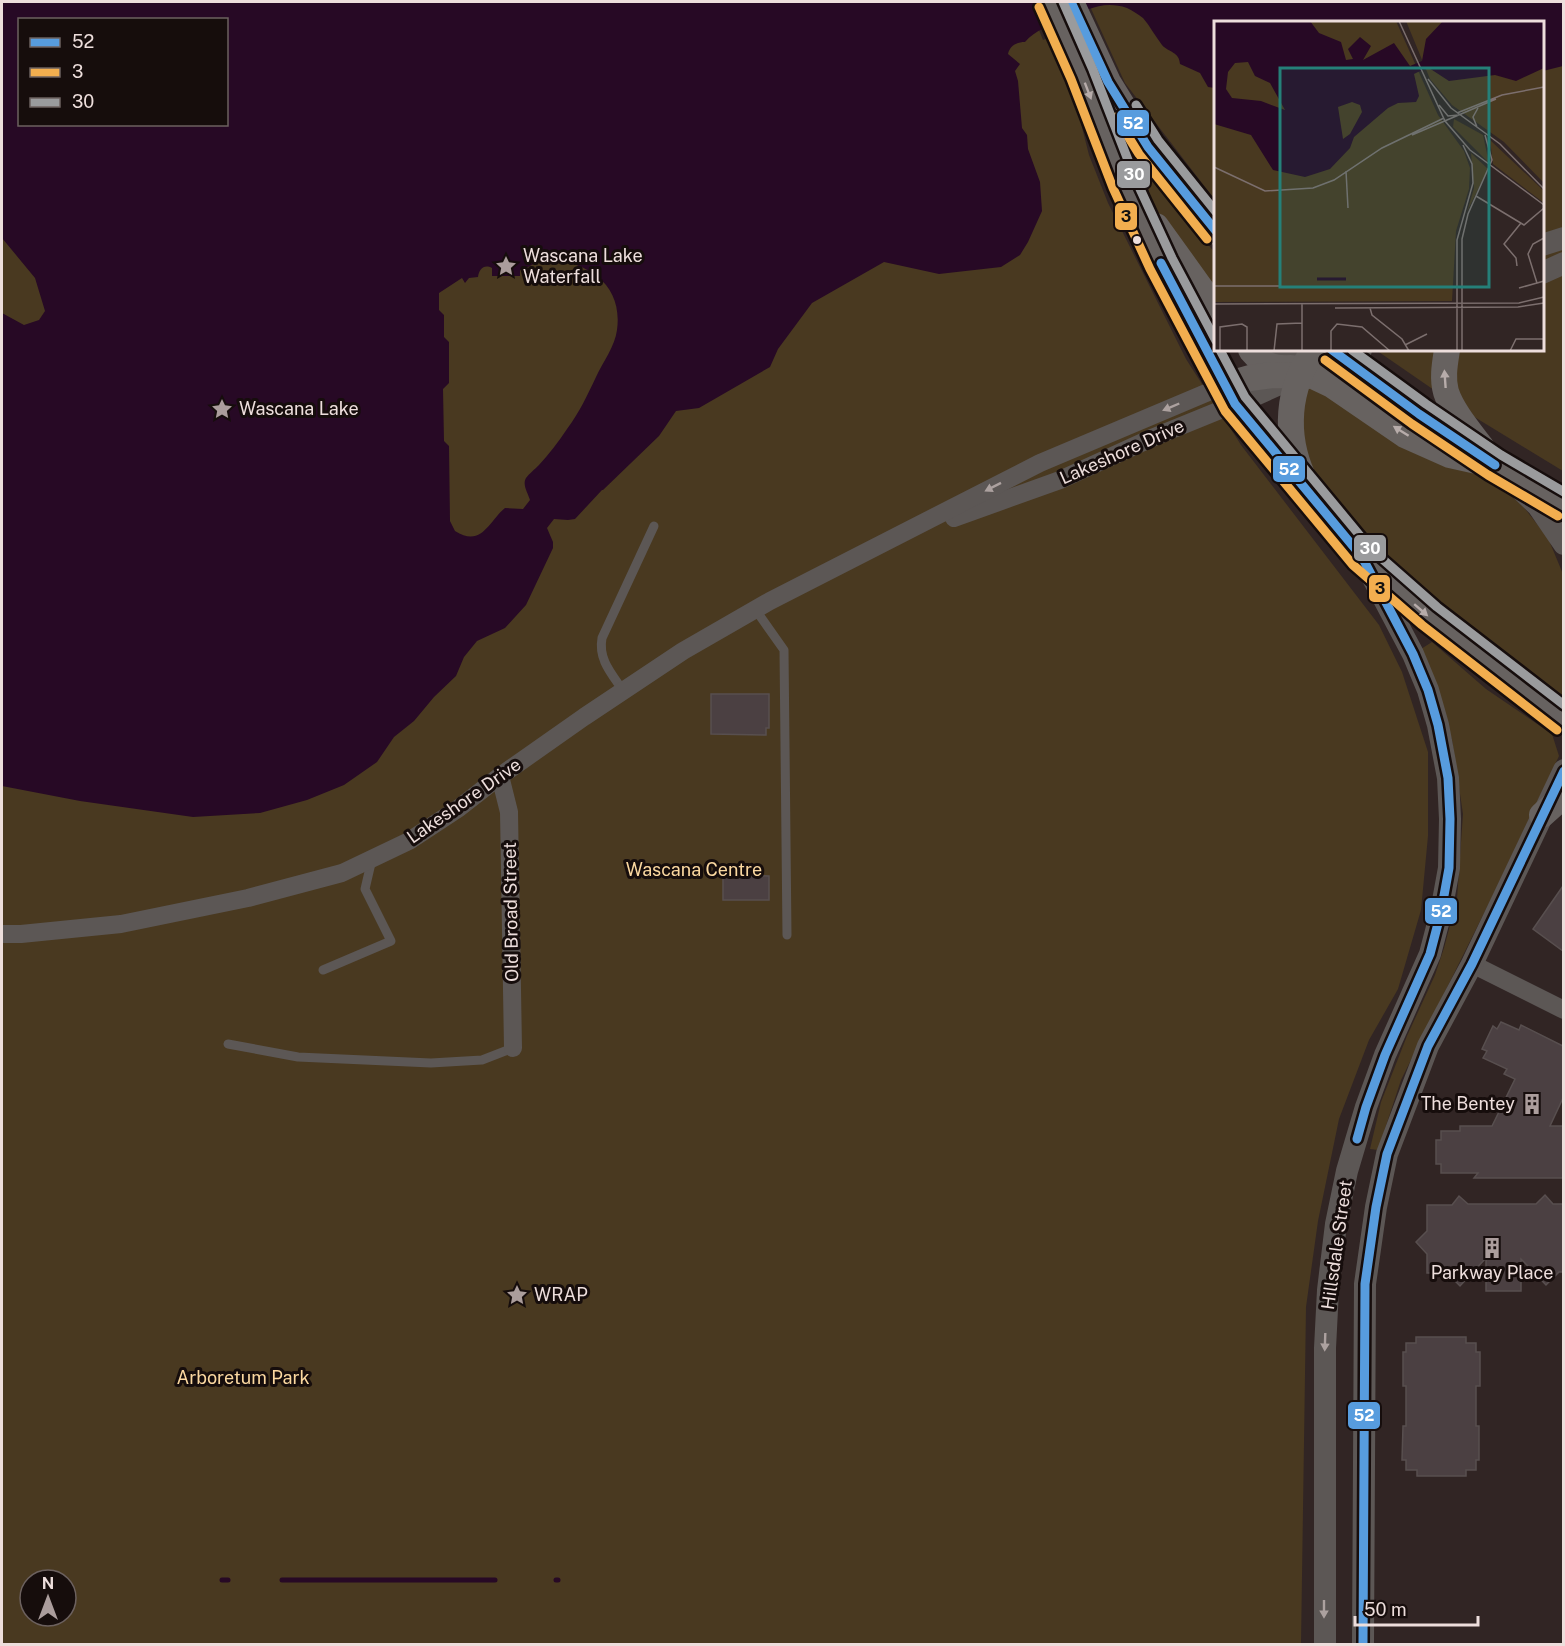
<svg xmlns="http://www.w3.org/2000/svg" width="1565" height="1646" viewBox="0 0 1565 1646" font-family="'Public Sans',sans-serif">
<rect width="100%" height="100%" fill="#312524"/>
<!-- green -->
<g fill="#493920" fill-rule="evenodd">
<path d="M2 2 1039 30 1043 40 1050 37 1075 100 1089 155 1108 203 1186 359 1241 445 1379 625 1402 672 1428 752V836L1421 910 1398 989 1369 1040 1339 1119 1318 1221 1306 1307 1301 1644H2ZM20 20H226V124H20ZM30 1580H66V1616H30Z"/>
<polygon points="1088,2 1563,2 1563,471 1463,410 1376,350 1542,350 1542,22 1216,22 1215,200 1125,83"/>
<path d="M1155 180 1215 253V289C1195 263 1149 217 1148 184Z"/>
<polygon points="1304,387 1321,387 1427,454 1488,478 1522,505 1548,538 1563,574 1563,708 1397,576 1333,506 1309,472 1296,442"/>
<polygon points="1432,642 1486,689 1552,734 1559,756 1492,897 1401,1080 1378,1150 1370,1149 1381,1102 1407,1036 1435,975 1444,948 1457,899 1463,814 1452,740 1421,649"/>
</g>
<!-- water -->
<path fill="#270925" fill-rule="evenodd" d="M2 2H1563V66L1543 71 1542 22H1216L1215 88 1208 87 1200 73 1180 64C1179 51 1169 53 1162 45 1155 36 1150 26 1143 18 1138 14 1133 11 1127 8 1103 0 1087 10 1065 19 1051 25 1035 30 1025 42 1017 42 1010 45 1008 54L1020 64 1015 71 1018 81 1022 128 1027 135 1028 149 1040 182 1042 211 1028 242 1020 255 1001 267 939 274 884 262 812 303 778 349 770 367 699 408 676 411 659 436 603 490H602L575 519 568 520 554 519 547 528 553 542V548L526 605 505 628 477 641 464 657 456 676 434 697 414 721 394 737 377 762 344 785 307 800 260 813 193 817 80 801 2 786V313L24 325 39 320 45 311 35 278 2 238ZM20 20H226V124H20ZM551 259C591 264 623 286 617 330 615 346 603 362 596 377 587 396 580 411 567 429 559 441 549 454 539 465 535 469 529 474 526 478 522 485 528 493 530 500L523 509 505 508C489 521 482 548 455 531L450 521 449 446 444 441 443 389 449 383V342L444 337V315L439 310V293L462 278 465 283 469 278 478 277C479 269 484 264 492 268V276H520V270C528 269 532 263 539 262L540 260Z"/>
<g fill="none" stroke-linecap="round" stroke-linejoin="round">
<!-- stream -->
<g stroke="#270925" stroke-width="5">
<polyline points="222,1580 228,1580"/>
<polyline points="282,1580 495,1580"/>
<polyline points="556,1580 558,1580"/>
</g>
</g>
<!-- building -->
<g fill="#4b4042" stroke="#584f4f" stroke-width="1.5">
<polygon points="711,694 769,694 769,728 766,728 766,735 711,734"/>
<polygon points="723,875 769,876 769,900 723,900"/>
<polygon points="1563,886 1563,951 1533,929"/>
<polygon points="1501,1022 1519,1030 1521,1025 1563,1046 1563,1098 1550,1126 1563,1126 1563,1178 1474,1178 1478,1173 1441,1173 1441,1164 1436,1164 1436,1140 1441,1140 1441,1131 1460,1131 1460,1126 1492,1126 1515,1079 1504,1074 1507,1069 1483,1058 1487,1051 1482,1049 1493,1026 1497,1029"/>
<polygon points="1545,1195 1553,1204 1563,1204 1563,1272 1559,1272 1546,1285 1521,1259 1521,1291 1486,1291 1486,1258 1460,1286 1447,1273 1427,1273 1427,1254 1416,1242 1427,1231 1427,1205 1452,1205 1459,1196 1468,1204 1536,1204"/>
<polygon points="1416,1337 1466,1337 1466,1343 1476,1343 1476,1352 1480,1352 1480,1386 1476,1386 1476,1426 1479,1426 1479,1460 1476,1460 1476,1470 1466,1470 1466,1476 1417,1476 1417,1470 1406,1470 1406,1460 1402,1460 1403,1426 1406,1426 1406,1386 1403,1386 1403,1352 1406,1352 1406,1343 1416,1343"/>
</g>
<g fill="none" stroke-linecap="round" stroke-linejoin="round">
<!-- service -->
<g stroke="#5c5755" stroke-width="9">
<polyline points="755,609 784,650 787,935"/>
<path d="M624 692C612 674 598 660 602 638L654 526"/>
<polyline points="323,970 391,941 365,889 372,859"/>
<polyline points="228,1044 298,1057 431,1063 482,1060 513,1048"/>
</g>
<!-- minor -->
<g stroke="#5c5755" stroke-width="18">
<polyline points="954,518 1060,480 1154,437 1235,404"/>
<polyline points="500,776 509,812 513,1048"/>
<polyline points="2,934 21,934 121,924 248,898 342,873 409,841 459,808 500,776 584,717 683,651 770,601 1040,463 1225,385"/>
<polyline points="1472,964 1564,1010"/>
</g>
<!-- tertiary -->
<g stroke="#5c5755" stroke-width="22">
<polyline points="1542,245 1564,238"/>
<polyline points="1542,273 1564,263"/>
<polyline points="1263,368 1302,350"/>
<polyline points="1235,404 1295,377 1361,350"/>
<polyline points="1516,485 1538,506 1564,544"/>
<polyline points="1325,1644 1325,1348 1328,1290 1336,1224 1347,1171 1366,1107 1385,1055 1430,954 1441,912 1449,868 1450,819 1448,778 1438,725 1428,690 1413,654 1364,561"/>
<polyline points="1363,1644 1365,1284 1376,1207 1387,1154 1428,1046 1472,964 1564,770"/>
</g>
<!-- secondary -->
<g stroke="#676260" stroke-width="26">
<polyline points="1050,2 1082,74 1124,183 1161,263 1235,404 1362,557 1429,616 1564,721"/>
<polyline points="1071,2 1108,82 1148,147 1216,232"/>
<polyline points="1156,226 1202,290 1216,307"/>
<path d="M1251 350C1264 365 1271 369 1291 368"/>
<polyline points="1332,350 1419,414 1495,465 1564,506"/>
<path d="M1447 350C1445 363 1442 378 1446 392 1452 411 1470 432 1482 448"/>
<polyline points="1225,385 1250,378 1273,375 1313,376 1332,385 1405,435 1450,455 1495,465"/>
<path d="M1303 477C1284 435 1287 388 1314 350"/>
<polyline points="1542,815 1564,795"/>
</g>
<defs>
<g id="bus-1">
<polyline points="1071,2 1108,82 1148,147 1216,231"/>
<polyline points="1161,263 1235,404 1362,557 1413,654 1428,690 1438,725 1448,778 1450,819 1449,868 1441,912 1430,954 1385,1055 1366,1107 1357,1139"/>
<polyline points="1332,350 1419,414 1495,465"/>
<polyline points="1363,1644 1365,1284 1376,1207 1387,1154 1428,1046 1472,964 1564,771"/>
</g>
<g id="bus-2">
<polyline points="1039,7 1071,79 1113,188 1150,269 1225,411 1353,565 1422,625 1557,730"/>
<polyline points="1116,117 1139,154 1207,239"/>
<polyline points="1325,360 1412,424 1488,475 1558,516"/>
</g>
<g id="bus-3">
<polyline points="1063,2 1093,70 1135,178 1172,258 1216,341"/>
<polyline points="1136,105 1158,140 1216,212"/>
<polyline points="1220,350 1245,397 1371,549 1437,607 1564,705"/>
<polyline points="1352,350 1426,404 1501,455 1564,492"/>
</g>
</defs>
<!-- bus-1 casing -->
<use href="#bus-1" stroke="#160d0c" stroke-width="14"/>
<!-- bus-2 casing -->
<use href="#bus-2" stroke="#160d0c" stroke-width="14"/>
<!-- bus-3 casing -->
<use href="#bus-3" stroke="#160d0c" stroke-width="14"/>
<!-- bus-1 -->
<use href="#bus-1" stroke="#579cde" stroke-width="9"/>
<!-- bus-2 -->
<use href="#bus-2" stroke="#f2ae4f" stroke-width="9"/>
<!-- bus-3 -->
<use href="#bus-3" stroke="#9a9b9d" stroke-width="9"/>
</g>
<!-- one-way arrows -->
<defs><path id="oneway-solid" d="M-6-.8H1V-3.2L6.5 0L1 3.2V.8H-6Z" transform="scale(1.5)"/></defs>
<g fill="#b7acaa">
<use href="#oneway-solid" transform="translate(1088 91) rotate(69)"/>
<use href="#oneway-solid" transform="translate(1445 379) rotate(-94)"/>
<use href="#oneway-solid" transform="translate(1401 431) rotate(-148)"/>
<use href="#oneway-solid" transform="translate(1421 610) rotate(41)"/>
</g>
<g fill="#aca19f">
<use href="#oneway-solid" transform="translate(1171 407) rotate(157)"/>
<use href="#oneway-solid" transform="translate(993 487) rotate(153)"/>
<use href="#oneway-solid" transform="translate(1325 1342) rotate(92)"/>
<use href="#oneway-solid" transform="translate(1324 1609) rotate(90)"/>
</g>
<!-- icons -->
<defs>
<symbol id="sight-bare" viewBox="-9 -9 18 18"><path d="M0-6L1.8-2.2L6-1.7L2.9 1.2L3.7 5.4L0 3.3L-3.7 5.4L-2.9 1.2L-6-1.7L-1.8-2.2Z" fill="#ab9d9c" stroke="#160d0c" stroke-width="2.5" paint-order="stroke"/></symbol>
<symbol id="building-bare" viewBox="-9 -9 18 18"><path d="M-4-6H4V6H1V3H-1V6H-4ZM-2.5-4.3h1.7v1.8h-1.7ZM.8-4.3h1.7v1.8H.8ZM-2.5-1h1.7V.8h-1.7ZM.8-1h1.7V.8H.8Z" fill="#ab9d9c" stroke="#160d0c" stroke-width="2.5" paint-order="stroke"/></symbol>
</defs>
<g fill-rule="evenodd">
<use href="#sight-bare" x="491" y="251" width="30" height="30"/>
<use href="#sight-bare" x="207" y="394" width="30" height="30"/>
<use href="#building-bare" x="1517" y="1089" width="30" height="30"/>
<use href="#building-bare" x="1477" y="1233" width="30" height="30"/>
<use href="#sight-bare" x="502" y="1280" width="30" height="30"/>
</g>
<!-- markers -->
<circle fill="#eddedc" stroke="#160d0c" stroke-width="2" cx="1137" cy="240" r="5"/>
<g text-anchor="middle" stroke-width="6" stroke-linejoin="round" paint-order="stroke">
<!-- poi labels -->
<g font-size="18" fill="#eddedc" stroke="#160d0c" text-anchor="start">
<text x="523" y="262">Wascana Lake<tspan x="523" dy="21">Waterfall</tspan></text>
<text x="239" y="415">Wascana Lake</text>
<text x="1515" y="1110" text-anchor="end">The Bentey</text>
<text x="1492" y="1279" text-anchor="middle">Parkway Place</text>
<text x="534" y="1301">WRAP</text>
</g>
<!-- street labels -->
<g font-size="18" fill="#eddedc" stroke="#160d0c">
<text transform="translate(1122 452) rotate(-24)" y="6">Lakeshore Drive</text>
<text transform="translate(464 801) rotate(-35)" y="6">Lakeshore Drive</text>
<text transform="translate(511 912) rotate(-91)" y="6">Old Broad Street</text>
<text transform="translate(1337 1245) rotate(-82)" y="6">Hillsdale Street</text>
</g>
<!-- park labels -->
<g font-size="18" fill="#fbd8a0" stroke="#160d0c">
<text x="694" y="876">Wascana Centre</text>
<text x="243" y="1384">Arboretum Park</text>
</g>
</g>
<!-- overview -->
<g transform="translate(1214 21)">
<rect width="330" height="330" fill="#312524"/>
<path d="M0 0H182L224 94 250 130 256 147 255 168 242 210 238 280 0 281ZM192 0H330V162L290 121 238 84 216 58ZM240 98 269 114 275 142 239 106ZM276 119 330 170V182L279 143ZM257 132 274 148 253 191 260 167Z" fill="#493920"/>
<path d="M0 0H96L105 12 127 21 132 39 139 38 134 28 146 16 157 25 149 39 180 22 196 45 208 40 212 18 229 0H330V47L302 60 281 54 235 60 215 47 204 51 200 53 205 75 202 81 184 82 174 87 140 116 136 127 116 148 91 156 59 149 37 114 0 103ZM21 42 34 41 41 55 56 62 71 89 47 80 18 77 12 68 14 51ZM138 81 146 84 148 91 136 113 129 118 124 86Z" fill="#270925" fill-rule="evenodd"/>
<path fill="none" stroke="#270925" stroke-width="3" d="M103 258H132"/>
<path fill="none" stroke="#7c6f6e" stroke-width="1.5" d="M185 0 231 100 256 129 330 184M214 58 237 87 286 123 330 168M225 84 234 95 245 94M243 92 288 74 330 66M263 106 259 96 264 87M198 114 282 78M0 146 51 170 99 167 120 159 168 127 230 97M132 150 134 187M262 175 310 204 330 187M330 217 319 223 314 233 323 262 330 260M303 245 302 237 290 223 307 202M0 265H65M305 267 323 262M0 283 305 282 330 276M121 287 304 286 330 282M156 287 158 294 188 318 195 330M191 324 213 313M6 330V306L28 303 33 306V330M60 330 63 303 88 302M88 330V283M117 330V310L123 303 148 306 176 330M243 330V219L259 162 258 143 249 124M248 330V218L254 193 278 139 271 114M296 330 302 318H330"/>
<path fill="#258079" fill-opacity="0.15" stroke="#258079" stroke-width="3" d="M66 47H275V266H66Z"/>
<rect width="330" height="330" fill="none" stroke="#eddedc" stroke-width="3"/>
</g>
<g stroke="#160d0c" stroke-width="2">
<rect x="1116" y="109" width="34" height="28" rx="6" fill="#579cde"/>
<rect x="1116" y="160" width="35" height="29" rx="6" fill="#9a9b9d"/>
<rect x="1114" y="202" width="24" height="29" rx="6" fill="#f2ae4f"/>
<rect x="1272" y="455" width="34" height="28" rx="6" fill="#579cde"/>
<rect x="1353" y="534" width="34" height="28" rx="6" fill="#9a9b9d"/>
<rect x="1368" y="574" width="23" height="29" rx="6" fill="#f2ae4f"/>
<rect x="1424" y="897" width="34" height="28" rx="6" fill="#579cde"/>
<rect x="1347" y="1401" width="34" height="29" rx="6" fill="#579cde"/>
</g>
<g font-size="16" text-anchor="middle" font-weight="bold" fill="#fff">
<text x="1133" y="129">52</text>
<text x="1134" y="180">30</text>
<text x="1289" y="475">52</text>
<text x="1370" y="554">30</text>
<text x="1441" y="917">52</text>
<text x="1364" y="1421">52</text>
</g>
<g font-size="16" text-anchor="middle" font-weight="bold" fill="#111">
<text x="1126" y="222">3</text>
<text x="1380" y="594">3</text>
</g>
<!-- border -->
<rect width="1565" height="1646" fill="none" stroke="#eddedc" stroke-width="6"/>
<!-- legend -->
<rect x="18" y="18" width="210" height="108" fill="#160d0c" stroke="#6c615f" stroke-width="1.5"/>
<rect x="30" y="38" width="30" height="9" fill="#579cde" stroke="#6c615f" stroke-width="1.5"/>
<text x="72" y="48" font-size="18" fill="#eddedc">52</text>
<rect x="30" y="68" width="30" height="9" fill="#f2ae4f" stroke="#6c615f" stroke-width="1.5"/>
<text x="72" y="78" font-size="18" fill="#eddedc">3</text>
<rect x="30" y="98" width="30" height="9" fill="#9a9b9d" stroke="#6c615f" stroke-width="1.5"/>
<text x="72" y="108" font-size="18" fill="#eddedc">30</text>
<!-- north arrow -->
<g transform="translate(48 1598)"><circle r="28" fill="#160d0c" stroke="#6c615f" stroke-width="1.5"/>
<path d="M0-4.5L10 22L0 15L-10 22Z" fill="#ab9d9c"/>
<text y="-9" font-size="16" font-weight="bold" text-anchor="middle" fill="#eddedc">N</text>
</g>
<!-- scale -->
<path d="M1355 1616v9h123v-9" fill="none" stroke="#eddedc" stroke-width="3"/>
<text x="1364" y="1616" font-size="18" fill="#eddedc" stroke="#160d0c" stroke-width="4.5" paint-order="stroke">50 m</text>
</svg>
